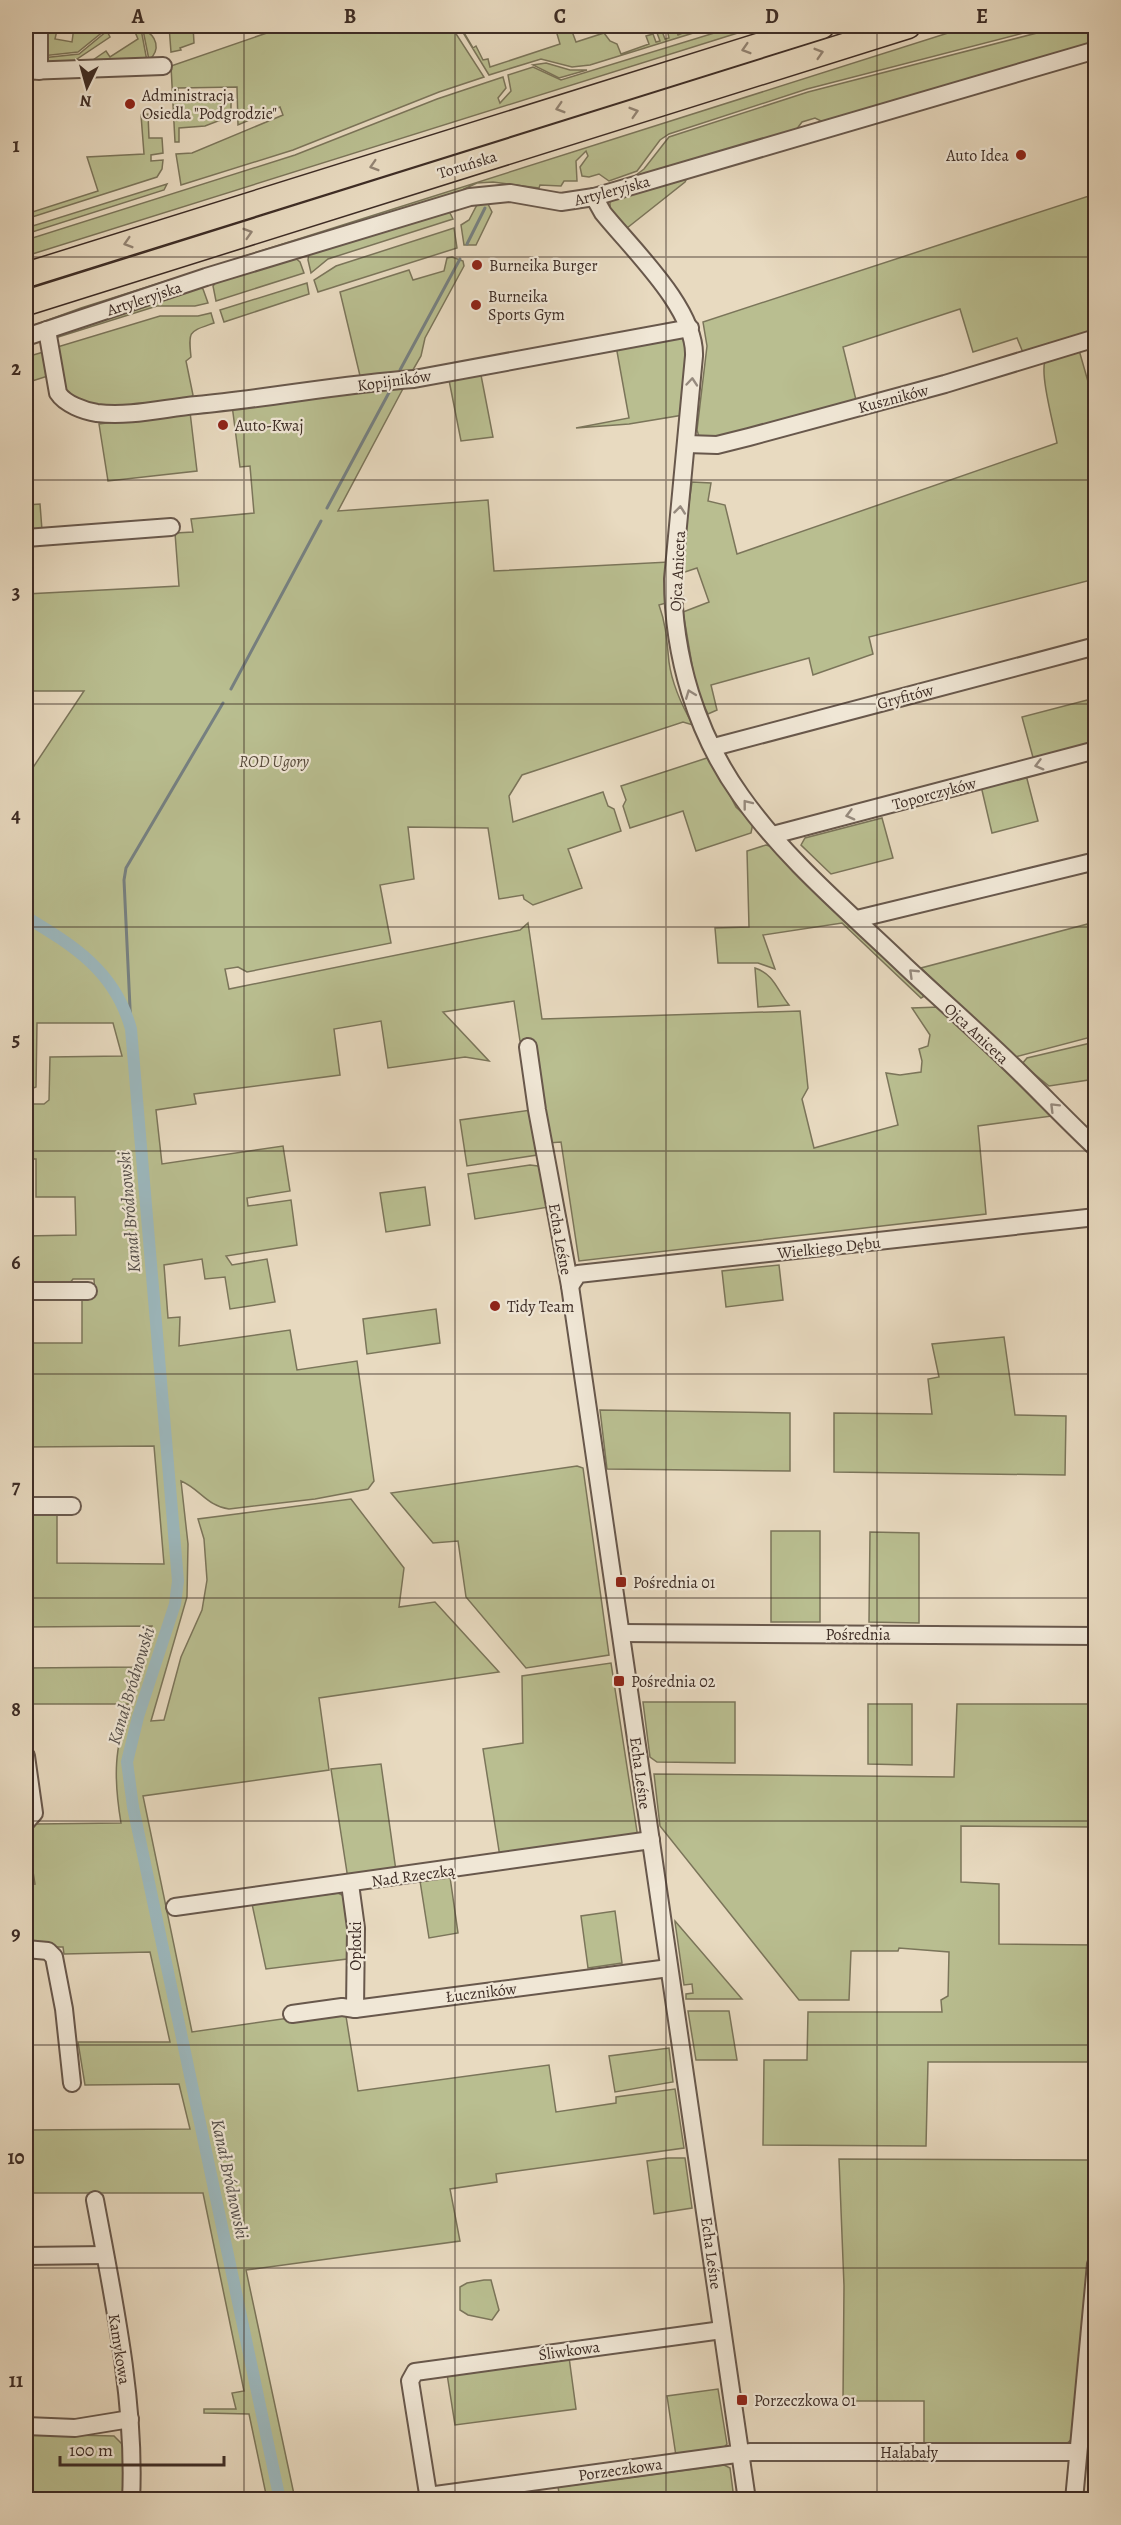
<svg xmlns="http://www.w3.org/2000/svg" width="1121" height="2525" viewBox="0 0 1121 2525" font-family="Alegreya,serif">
<rect width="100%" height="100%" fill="#e8dac0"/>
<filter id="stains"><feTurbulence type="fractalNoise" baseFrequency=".00333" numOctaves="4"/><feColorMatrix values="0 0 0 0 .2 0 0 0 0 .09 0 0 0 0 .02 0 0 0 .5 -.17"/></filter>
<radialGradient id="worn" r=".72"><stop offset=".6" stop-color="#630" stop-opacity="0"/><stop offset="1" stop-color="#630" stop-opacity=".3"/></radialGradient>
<!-- green -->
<g fill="#b9be90" stroke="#7b755a" stroke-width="1.5">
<polygon points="42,26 53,26 53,29 57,30 55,39 72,42 74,27 110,26 78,52 42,56"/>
<polygon points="169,26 193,26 194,43 180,48 181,50 171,52"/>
<polygon points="287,26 451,26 484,77 439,92 293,150 181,185 176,154 192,153 283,115 280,107 238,125 237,87 178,88 178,100 231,97 231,116 205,126 179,128 179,142 175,142 171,66"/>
<polygon points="459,26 477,26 463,31 473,48 476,46 483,60 488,59 490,67 560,44 555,27 570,26 576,42 604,33 610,41 617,44 621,54 649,44 646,36 653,34 656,42 660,41 657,33 662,31 665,39 669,38 667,29 675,27 678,35 699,26 716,26 590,65 572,67 541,59 489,75"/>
<polygon points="737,26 760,26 26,256 26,240 295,155 437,99 503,77 506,88 498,98 500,103 511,91 508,75 533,67 561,80"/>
<polygon points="970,26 1051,26 807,89 669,134 660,140 637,171 609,181 599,174 589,177 582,176 580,167 588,156 586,151 576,161 577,181 564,181 561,186 540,185 539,188 493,182 477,183 464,189 465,193 26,331 26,328 81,308"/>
<polygon points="1064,26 1095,26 1095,45 823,122 815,118 802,122 796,130 632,178 644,169 669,137 808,92"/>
<polygon points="141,29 147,61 93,60 106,51 110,57 138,39 135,32"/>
<path d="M143 30C157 35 161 50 149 60Z"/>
<polygon points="107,31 110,37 68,65 44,66 42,58 79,54"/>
<polygon points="546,63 570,70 587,70 559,78 533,65"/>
<polygon points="698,78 677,87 26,291 26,286 675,82"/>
<polygon points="148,114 149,138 162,138 163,153 151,155 151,161 163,160 162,169 157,177 26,219 26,214 98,191 87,157 144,154 141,115"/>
<polygon points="688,176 685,182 627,228 610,208 610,202 615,199"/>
<polygon points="167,184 164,190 26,234 26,228"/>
<polygon points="1095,194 1095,332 1024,355 1017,338 973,352 960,309 843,347 856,400 719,439 699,437 697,430 707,346 703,322"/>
<polygon points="479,201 488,204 492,212 476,245 464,245 461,225 469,220"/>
<polygon points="448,209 453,219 328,259 311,273 308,260 309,253"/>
<polygon points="454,228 457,248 318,292 314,280 336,266"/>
<polygon points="294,257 300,262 304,273 216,301 213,286 216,282"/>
<polygon points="452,257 463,261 464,266 425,338 421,356 410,375 361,380 340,292 409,270 413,280 444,271 447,258"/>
<polygon points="307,283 309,294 224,322 220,310"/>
<polygon points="199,287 203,289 208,303 195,306 157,306 52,339 52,336"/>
<path d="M211 313 214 323C189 332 188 330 191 357L186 361 193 395 189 400 148 409 85 406 62 391 54 348 160 316H198Z"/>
<polygon points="684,337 688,350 683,415 629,424 576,428 629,418 616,346"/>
<path d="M1079 350 1095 406V579L869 637 873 654 813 675 809 658 711 685 717 710 708 714 696 688 683 612 709 602 697 568 679 574 692 482 711 483 708 501 725 505 737 554 1057 443C1054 426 1040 376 1045 361Z"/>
<polygon points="47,351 51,375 26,383 26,357"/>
<polygon points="480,370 493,437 461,441 448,375"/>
<path d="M406 383 338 511 488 500 494 571 669 562 666 603 659 605C666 624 667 642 669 662 672 684 682 706 693 725L683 722 522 775 509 796 513 822 603 792 608 806 614 809 621 831 568 849 582 888 533 905 524 899 523 895 499 899 488 828 408 827 414 879 380 885 391 943 247 972 238 967 225 969 229 989 520 930 528 923 542 1019 800 1011 808 1088 802 1099 814 1148 898 1125 886 1073 900 1075 921 1072 922 1061 919 1049 928 1046 930 1035 912 1008 940 1007 1052 1116 978 1126 986 1214 579 1261 561 1142 548 1143 533 1040 520 1041 514 1001 443 1012 489 1061 465 1057 388 1068 381 1021 334 1029 340 1075 194 1094 196 1104 156 1110 162 1164 283 1146 290 1191 247 1198 248 1206 291 1200 297 1245 226 1256 232 1265 267 1259 275 1302 230 1309 225 1277 205 1279 202 1259 164 1265 168 1318 180 1317 179 1346 290 1330 297 1370 357 1361 374 1481 368 1489 315 1499 229 1509C207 1506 200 1489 181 1481L188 1544 187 1597 151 1721 164 1720 181 1657 202 1610 207 1580 204 1539 198 1519 351 1499 404 1568 399 1607 435 1602 499 1672 319 1698 329 1770 143 1796 192 2032 345 2010 358 2091 549 2065 556 2112 616 2103V2097L675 2089 684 2148 496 2174 497 2182 450 2189 460 2241 246 2270 295 2499H267L249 2414 204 2413V2409H236L232 2393 244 2391 203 2193H26V2130L190 2129 179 2084 85 2085 78 2042H170L150 1952 64 1954 63 1947H26V1885L35 1884 26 1828 35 1824 121 1823C113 1775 115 1751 128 1704H26V1668L140 1667 152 1626 26 1627V1512H57V1563L164 1564 154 1446 26 1447V1343H82V1295H95L94 1279H73L69 1284H26V1236L76 1235 75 1197H36V1159H26V1104H44L49 1100 50 1057 122 1056 113 1023H37L36 1087 26 1091V778L84 691H26V594L179 586 175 533 193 532 191 519 254 513 250 466 240 467 232 405Z"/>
<polygon points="190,412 197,471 108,481 99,424"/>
<polygon points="40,504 42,530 26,532 26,505"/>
<polygon points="1095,698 1095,746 1034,761 1022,717"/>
<polygon points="710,757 736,807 753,823 751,833 696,851 683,811 630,828 623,806 626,800 621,786"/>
<polygon points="1026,775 1038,821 992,833 981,786"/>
<polygon points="882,818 893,858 831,874 801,845 805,838"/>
<polygon points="766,845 773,847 924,993 923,997 921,998 842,923 763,935 775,969 758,963 718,963 715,928 749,927 747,851"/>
<polygon points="1095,922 1095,1036 1015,1057 921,968"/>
<path d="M755 968C774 974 777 990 789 1005L758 1007Z"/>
<polygon points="1095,1042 1095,1079 1049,1086 1022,1064 1027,1058"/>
<polygon points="531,1110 537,1155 467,1166 460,1120"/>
<polygon points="530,1165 538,1166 542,1171 549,1207 475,1219 468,1174"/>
<polygon points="425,1187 430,1225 386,1232 380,1193"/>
<polygon points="779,1265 783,1300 726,1307 722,1271"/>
<polygon points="436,1309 440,1343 367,1354 363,1319"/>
<polygon points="1004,1337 1015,1415 1066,1416 1065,1475 834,1472 834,1413 932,1414 928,1379 939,1377 932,1344"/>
<polygon points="600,1410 790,1413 790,1471 607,1469"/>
<polygon points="577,1466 583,1468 609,1655 526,1668 466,1597 458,1541 433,1543 391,1493"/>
<rect x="771" y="1531" width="49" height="91"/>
<polygon points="870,1532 919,1533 919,1623 869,1622"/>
<polygon points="611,1663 638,1838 500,1857 483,1749 523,1743 522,1676"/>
<polygon points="643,1702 735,1702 735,1763 657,1762 650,1757"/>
<polygon points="868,1704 912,1704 912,1765 868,1764"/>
<polygon points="957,1704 1095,1704 1095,1827 961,1826 961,1882 999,1884 999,1944 1095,1945 1095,2062 928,2062 926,2146 763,2145 764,2060 807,2060 808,2012 942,2012 941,2000 948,1996 949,1952 899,1948 898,1951 851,1951 849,2000 799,2000 660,1826 654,1774 954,1777"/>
<polygon points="381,1764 396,1871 348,1879 331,1769"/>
<polygon points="450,1877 458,1933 429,1938 420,1881"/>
<polygon points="338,1893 344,1896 350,1922 347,1959 266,1969 252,1904"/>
<polygon points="615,1911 622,1963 588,1968 581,1916"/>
<polygon points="675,1922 675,1921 742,1999 686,1999 686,1994 693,1993 692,1984 684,1985"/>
<polygon points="688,2011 729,2011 737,2060 696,2060"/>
<polygon points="669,2048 673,2082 615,2092 609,2056"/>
<polygon points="668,2158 685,2158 692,2208 654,2214 647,2161"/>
<polygon points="839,2159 1090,2160 1094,2165 1095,2204 1073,2438 1065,2445 924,2443 924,2401 843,2401 844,2286"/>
<polygon points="484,2280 491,2280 499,2310 492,2320 468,2315 460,2310 460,2287 467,2283"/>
<polygon points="569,2357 576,2409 455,2425 447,2374"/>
<polygon points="718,2389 727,2444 722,2450 676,2456 667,2396"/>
<polygon points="33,2434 114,2436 129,2451 124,2499 31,2500"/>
<polygon points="724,2465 730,2468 734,2499 560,2499 558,2487"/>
</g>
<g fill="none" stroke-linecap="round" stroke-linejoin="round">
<!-- stream -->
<g stroke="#768081" stroke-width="3">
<polyline points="467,244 485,208"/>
<polyline points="400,370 460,259"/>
<polyline points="327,508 392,387"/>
<polyline points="231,689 321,521"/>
<polyline points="131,1029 124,880 126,868 223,703"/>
</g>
<!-- canal -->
<path stroke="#9cb8be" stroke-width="12" d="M26 917C74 946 115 971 131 1029L178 1581 175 1604 138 1717 127 1762 133 1807 280 2500"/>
<defs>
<g id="minor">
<polyline points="39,26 39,71"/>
<polyline points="26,71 163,66"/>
<path d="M594 197 603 213C632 249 696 309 694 356L673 579C673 656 696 733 741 796 786 860 849 912 905 966 940 999 977 1031 1012 1065 1040 1092 1067 1121 1096 1148"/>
<path d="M47 330 58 393C65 404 84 411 97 413 131 417 164 408 197 405 270 398 342 384 414 379L690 328"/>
<polyline points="26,337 206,277 470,197 510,193 561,202 594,197 1096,50"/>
<polyline points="687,444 717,445 749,437 945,384 1096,338"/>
<polyline points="26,538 171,527"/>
<polyline points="714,747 1096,646"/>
<polyline points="773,835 1096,750"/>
<polyline points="857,919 1096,861"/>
<polyline points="528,1047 537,1110 570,1286 747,2500"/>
<polyline points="570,1286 578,1274 1096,1217"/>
<polyline points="26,1291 88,1291"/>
<polyline points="26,1506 72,1506"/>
<polyline points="621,1633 1096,1636"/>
<polyline points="26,1756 34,1813 26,1822"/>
<polyline points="350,1884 356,1928 355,2009"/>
<polyline points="175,1907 651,1840"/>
<polyline points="26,1949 48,1951 54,1957 64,2009 72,2083"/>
<polyline points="292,2014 342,2007 355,2009 669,1968"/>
<path d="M95 2200C113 2296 136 2403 131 2500"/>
<polyline points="26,2256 105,2255"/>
<polyline points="26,2426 75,2428 130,2419"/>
<polyline points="428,2496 751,2452 1078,2452"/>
<polyline points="429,2500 410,2381 415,2372 722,2330"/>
<polyline points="1074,2500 1096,2264"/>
</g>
<g id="highway">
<polyline points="26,275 822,26"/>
<polyline points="26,303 908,26"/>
</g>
</defs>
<!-- minor casing -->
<use href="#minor" stroke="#68584c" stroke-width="20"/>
<!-- highway casing -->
<use href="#highway" stroke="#3d2c25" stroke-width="27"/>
<!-- minor -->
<use href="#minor" stroke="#f0e7d6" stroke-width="16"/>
<!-- highway -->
<use href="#highway" stroke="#e8dac0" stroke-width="24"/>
</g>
<!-- one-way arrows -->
<defs><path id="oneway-chevron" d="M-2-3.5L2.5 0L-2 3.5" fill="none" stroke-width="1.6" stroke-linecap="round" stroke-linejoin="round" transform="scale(1.5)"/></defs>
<g stroke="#928372">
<use href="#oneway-chevron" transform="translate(746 49) rotate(163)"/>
<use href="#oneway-chevron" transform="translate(819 53) rotate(-17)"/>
<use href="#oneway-chevron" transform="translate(560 108) rotate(163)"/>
<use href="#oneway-chevron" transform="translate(634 112) rotate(-17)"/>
<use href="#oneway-chevron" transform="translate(374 166) rotate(163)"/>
<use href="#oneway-chevron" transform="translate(248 233) rotate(-17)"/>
<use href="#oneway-chevron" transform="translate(128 243) rotate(163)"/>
</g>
<g stroke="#968a7e">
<use href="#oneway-chevron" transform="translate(692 382) rotate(-85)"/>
<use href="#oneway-chevron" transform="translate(680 510) rotate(-84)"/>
<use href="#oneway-chevron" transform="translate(690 694) rotate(-111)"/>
<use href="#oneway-chevron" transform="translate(1039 765) rotate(165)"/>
<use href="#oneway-chevron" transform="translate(747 804) rotate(-128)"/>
<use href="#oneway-chevron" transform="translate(850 815) rotate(165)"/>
<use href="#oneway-chevron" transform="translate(913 973) rotate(-136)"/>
<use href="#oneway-chevron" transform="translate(1054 1107) rotate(-135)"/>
</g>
<!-- grid -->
<path fill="none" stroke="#3d2c25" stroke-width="1.5" stroke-opacity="0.55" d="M244 26V2500M455 26V2500M666 26V2500M877 26V2500M26 257H1096M26 480H1096M26 704H1096M26 927H1096M26 1151H1096M26 1374H1096M26 1598H1096M26 1821H1096M26 2045H1096M26 2268H1096"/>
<!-- markers -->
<g fill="#8f2418" stroke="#f0e7d6" stroke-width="2">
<circle cx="130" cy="104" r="6"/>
<circle cx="1021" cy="155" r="6"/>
<circle cx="477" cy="265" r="6"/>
<circle cx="476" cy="305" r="6"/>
<circle cx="223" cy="425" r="6"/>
<circle cx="495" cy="1306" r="6"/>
<rect x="615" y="1576" width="12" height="12" rx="3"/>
<rect x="613" y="1675" width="12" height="12" rx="3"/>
<rect x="736" y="2394" width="12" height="12" rx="3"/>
</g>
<g text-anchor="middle" stroke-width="4.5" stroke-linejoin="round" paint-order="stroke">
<!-- poi labels -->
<g font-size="16" fill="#3d2c25" stroke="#f0e7d6" text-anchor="start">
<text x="142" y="101">Administracja<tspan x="142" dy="18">Osiedla "Podgrodzie"</tspan></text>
<text x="1009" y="161" text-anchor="end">Auto Idea</text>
<text x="489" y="271">Burneika Burger</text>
<text x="488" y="302">Burneika<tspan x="488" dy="18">Sports Gym</tspan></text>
<text x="235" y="431">Auto-Kwaj</text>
<text x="507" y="1312">Tidy Team</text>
<text x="633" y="1588">Pośrednia 01</text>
<text x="631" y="1687">Pośrednia 02</text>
<text x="754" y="2406">Porzeczkowa 01</text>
</g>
<!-- street labels -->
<g font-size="16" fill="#3d2c25" stroke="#f0e7d6">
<text transform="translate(467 164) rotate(-17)" y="6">Toruńska</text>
<text transform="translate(612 190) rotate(-15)" y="6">Artyleryjska</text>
<text transform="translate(144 298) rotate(-18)" y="6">Artyleryjska</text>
<text transform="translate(394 380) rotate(-8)" y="6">Kopijników</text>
<text transform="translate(893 398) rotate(-15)" y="6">Kuszników</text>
<text transform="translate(677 571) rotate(-87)" y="6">Ojca Aniceta</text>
<text transform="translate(905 696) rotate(-15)" y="6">Gryfitów</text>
<text transform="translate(934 793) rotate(-15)" y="6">Toporczyków</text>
<text transform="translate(977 1033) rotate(43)" y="6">Ojca Aniceta</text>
<text transform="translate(561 1239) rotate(80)" y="6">Echa Leśne</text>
<text transform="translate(829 1247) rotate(-6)" y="6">Wielkiego Dębu</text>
<text x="858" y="1640">Pośrednia</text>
<text transform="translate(641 1773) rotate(82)" y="6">Echa Leśne</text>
<text transform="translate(413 1875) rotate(-8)" y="6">Nad Rzeczką</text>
<text transform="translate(355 1946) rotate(-90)" y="6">Opłotki</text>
<text transform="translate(481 1992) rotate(-7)" y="6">Łuczników</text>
<text transform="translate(712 2253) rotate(82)" y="6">Echa Leśne</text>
<text transform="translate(120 2349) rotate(81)" y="6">Kamykowa</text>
<text transform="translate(569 2350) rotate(-8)" y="6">Śliwkowa</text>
<text x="909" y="2458">Hałabały</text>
<text transform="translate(620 2469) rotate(-8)" y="6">Porzeczkowa</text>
</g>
<!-- park labels -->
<g font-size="16" font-style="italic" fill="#56493a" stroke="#f0e7d6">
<text x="274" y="767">ROD Ugory</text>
</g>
<!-- water labels -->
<g font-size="18" font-style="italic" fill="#554f4b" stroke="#f0e7d6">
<text transform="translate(129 1212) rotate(-95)" y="6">Kanał Bródnowski</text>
<text transform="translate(131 1686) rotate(-73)" y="6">Kanał Bródnowski</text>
<text transform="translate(230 2179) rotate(78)" y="6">Kanał Bródnowski</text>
</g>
</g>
<!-- margin -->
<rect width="1121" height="2525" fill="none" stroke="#e8dac0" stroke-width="66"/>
<!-- north arrow -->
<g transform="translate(87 87) rotate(185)" stroke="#f0e7d6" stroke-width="4.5" paint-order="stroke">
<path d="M0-4.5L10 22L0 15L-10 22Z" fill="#3d2c25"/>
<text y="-9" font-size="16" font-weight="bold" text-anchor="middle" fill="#3d2c25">N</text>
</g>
<!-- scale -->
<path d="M60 2456v9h164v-9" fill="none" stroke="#3d2c25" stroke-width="3"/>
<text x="69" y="2456" font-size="18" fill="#3d2c25" stroke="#f0e7d6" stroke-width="4.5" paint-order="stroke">100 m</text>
<rect x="33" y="33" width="1055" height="2459" fill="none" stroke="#3d2c25" stroke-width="2"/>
<g font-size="20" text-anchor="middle" font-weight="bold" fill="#3d2c25">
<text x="138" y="23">A</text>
<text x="350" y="23">B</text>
<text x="560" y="23">C</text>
<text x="772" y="23">D</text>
<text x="982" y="23">E</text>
<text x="16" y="152">1</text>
<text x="16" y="375">2</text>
<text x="16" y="599">3</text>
<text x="16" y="822">4</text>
<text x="16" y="1046">5</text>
<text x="16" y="1269">6</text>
<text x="16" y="1493">7</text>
<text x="16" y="1716">8</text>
<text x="16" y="1940">9</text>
<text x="16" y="2164">10</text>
<text x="16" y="2387">11</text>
</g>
<rect width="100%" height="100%" filter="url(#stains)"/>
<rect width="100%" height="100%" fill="url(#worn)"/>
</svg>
